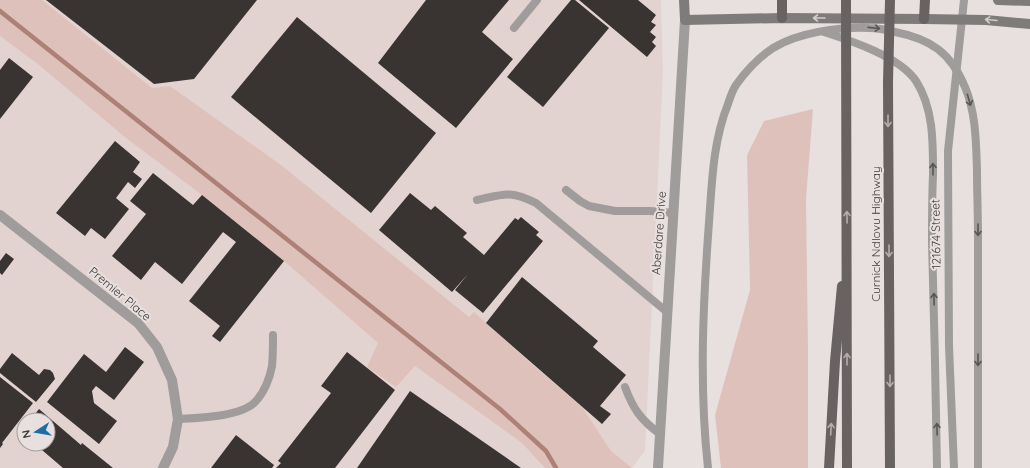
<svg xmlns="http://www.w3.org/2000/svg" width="1030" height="468" viewBox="0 0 1030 468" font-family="Quicksand,sans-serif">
<rect width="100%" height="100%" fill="#e8e0df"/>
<!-- built -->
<path fill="#e3d3d0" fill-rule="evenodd" d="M0 0H661L663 72 645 451 632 468H0ZM24 420H48V444H24Z"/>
<!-- green -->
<g fill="#dfc1bc">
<polygon points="0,0 42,0 152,88 170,86 281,165 469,317 474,312 528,361 582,407 611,451 632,468 545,468 522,443 415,366 396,387 367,367 378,343 284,261 202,195 126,138 39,65 0,36"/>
<polygon points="813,109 806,199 808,348 808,468 721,468 715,415 750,290 747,155 764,121"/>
</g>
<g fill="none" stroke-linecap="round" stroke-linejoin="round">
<!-- stream -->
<polyline stroke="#ad8078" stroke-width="4.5" points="0,11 500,409 546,451 556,468"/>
</g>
<!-- building -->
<g fill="#393331">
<polygon points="46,0 257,0 194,79 154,84"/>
<polygon points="426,0 509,0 482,32 513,59 456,128 378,63"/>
<polygon points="571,0 575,0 609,28 543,107 507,77"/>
<polygon points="579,0 638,0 656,15 651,22 656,25 650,32 656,37 652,42 656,46 647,57"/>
<polygon points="297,17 436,133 371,213 231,97"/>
<polygon points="9,58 33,77 0,119 0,70"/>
<polygon points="115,141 140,162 133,172 142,179 135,188 128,182 116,198 129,209 105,239 91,228 85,236 56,213"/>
<polygon points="153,173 193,205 202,195 284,261 220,342 212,336 220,326 189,301 236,242 223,232 182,284 155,262 141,280 112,256 146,214 130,201"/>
<polygon points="410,193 431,210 435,206 467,233 463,237 484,255 515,218 518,220 521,217 539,232 536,235 543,241 483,313 455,290 468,274 452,292 379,230"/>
<polygon points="6,253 14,259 2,275 0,273 0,261"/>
<polygon points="522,277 598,341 593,347 626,375 600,406 611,414 602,424 486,323"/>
<polygon points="125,347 144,362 114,400 96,386 92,391 94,403 117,421 99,444 47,402 84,354 106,372"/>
<polygon points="347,352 395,390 335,468 276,468 281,463 278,461 331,393 321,386"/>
<polygon points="12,353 39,375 44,369 50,370 53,373 55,379 36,402 0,373 0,369"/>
<polygon points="0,377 33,403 2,443 3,444 0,448"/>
<polygon points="410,391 521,468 357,468"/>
<polygon points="39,409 81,445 82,443 113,468 63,468 35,444 48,444 48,420 30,420"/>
<polygon points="236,435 274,465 272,468 211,468"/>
</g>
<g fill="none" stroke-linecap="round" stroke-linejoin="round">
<!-- lane -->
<g stroke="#a09c9c" stroke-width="8">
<polyline points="514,28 537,0"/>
<path d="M824 32C852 41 900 57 916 81 934 109 933 144 933 175 932 197 932 219 932 242 934 317 936 393 937 468"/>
<polyline points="566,190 580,201 589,206 615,211 650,211 674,213"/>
<path d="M477 200C504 194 510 190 536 203L667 312"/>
<path d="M625 387C633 409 641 420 660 434"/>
<path d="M178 419C198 418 241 417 255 402 264 393 270 378 272 366 273 356 273 345 273 335"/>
<path d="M708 468C699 386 703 304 709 222 712 182 713 141 728 104 730 98 732 91 736 85 746 71 758 58 773 48 799 32 839 27 869 28 878 28 887 30 895 32 931 39 951 53 965 87 976 113 976 142 977 170 977 192 978 215 978 238 978 314 978 391 978 468"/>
<polyline points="954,468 949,346 948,151 964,0"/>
</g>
<!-- street -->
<g stroke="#a09c9c" stroke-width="10">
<polyline points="0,215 138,323 157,347 172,380 178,419 173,447 163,468"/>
<polyline points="658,468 685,20"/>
</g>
<!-- secondary -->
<g stroke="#7f7b7a" stroke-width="10">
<polyline points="684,0 685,20 782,18 924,19 986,20 1030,24"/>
<polyline points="998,0 1030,1"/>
</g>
<!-- primary -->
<g stroke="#686362" stroke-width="10">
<polyline points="782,0 782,18"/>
<polyline points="846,0 847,468"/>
<polyline points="890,0 888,82 890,468"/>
<polyline points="924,19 925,0"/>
<polyline points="829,468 835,361 842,286"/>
</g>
</g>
<!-- one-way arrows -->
<defs><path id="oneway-shaft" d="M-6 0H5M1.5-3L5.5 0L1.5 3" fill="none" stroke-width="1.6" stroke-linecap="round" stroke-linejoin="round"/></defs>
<g stroke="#d3cccb">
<use href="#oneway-shaft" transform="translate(819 18) rotate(-180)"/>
<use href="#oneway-shaft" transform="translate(991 20) rotate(-175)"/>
</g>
<g stroke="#595656">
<use href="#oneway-shaft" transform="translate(874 28) rotate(6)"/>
<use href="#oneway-shaft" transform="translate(969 100) rotate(74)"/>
<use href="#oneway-shaft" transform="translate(933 169) rotate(-90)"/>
<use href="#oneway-shaft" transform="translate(978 230) rotate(90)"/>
<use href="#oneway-shaft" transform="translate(934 299) rotate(-91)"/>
<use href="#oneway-shaft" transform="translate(978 360) rotate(90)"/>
<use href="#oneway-shaft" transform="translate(937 429) rotate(-91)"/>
</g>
<g stroke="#b5aead">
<use href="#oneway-shaft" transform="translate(888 121) rotate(90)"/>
<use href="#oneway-shaft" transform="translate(847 217) rotate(-91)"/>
<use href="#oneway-shaft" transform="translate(889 251) rotate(90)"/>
<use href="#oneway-shaft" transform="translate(847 359) rotate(-90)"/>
<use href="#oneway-shaft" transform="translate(890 381) rotate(90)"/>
<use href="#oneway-shaft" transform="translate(831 429) rotate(-87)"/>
</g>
<g text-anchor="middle" stroke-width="4" stroke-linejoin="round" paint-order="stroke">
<!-- street labels -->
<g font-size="12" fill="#3b3838" stroke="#e8e0df">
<text transform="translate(659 233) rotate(-86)" y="4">Aberdare Drive</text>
<text transform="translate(876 234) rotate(-90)" y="4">Curnick Ndlovu Highway</text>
<text transform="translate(936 234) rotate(-91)" y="4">121674 Street</text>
<text transform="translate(120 294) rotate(40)" y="4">Premier Place</text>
</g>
</g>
<!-- north arrow -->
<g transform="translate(36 432) rotate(258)"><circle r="19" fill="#e8e0df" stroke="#a39d9c"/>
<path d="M0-3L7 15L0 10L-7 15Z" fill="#1b70a1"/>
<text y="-6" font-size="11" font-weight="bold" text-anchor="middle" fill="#3b3838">N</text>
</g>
</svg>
